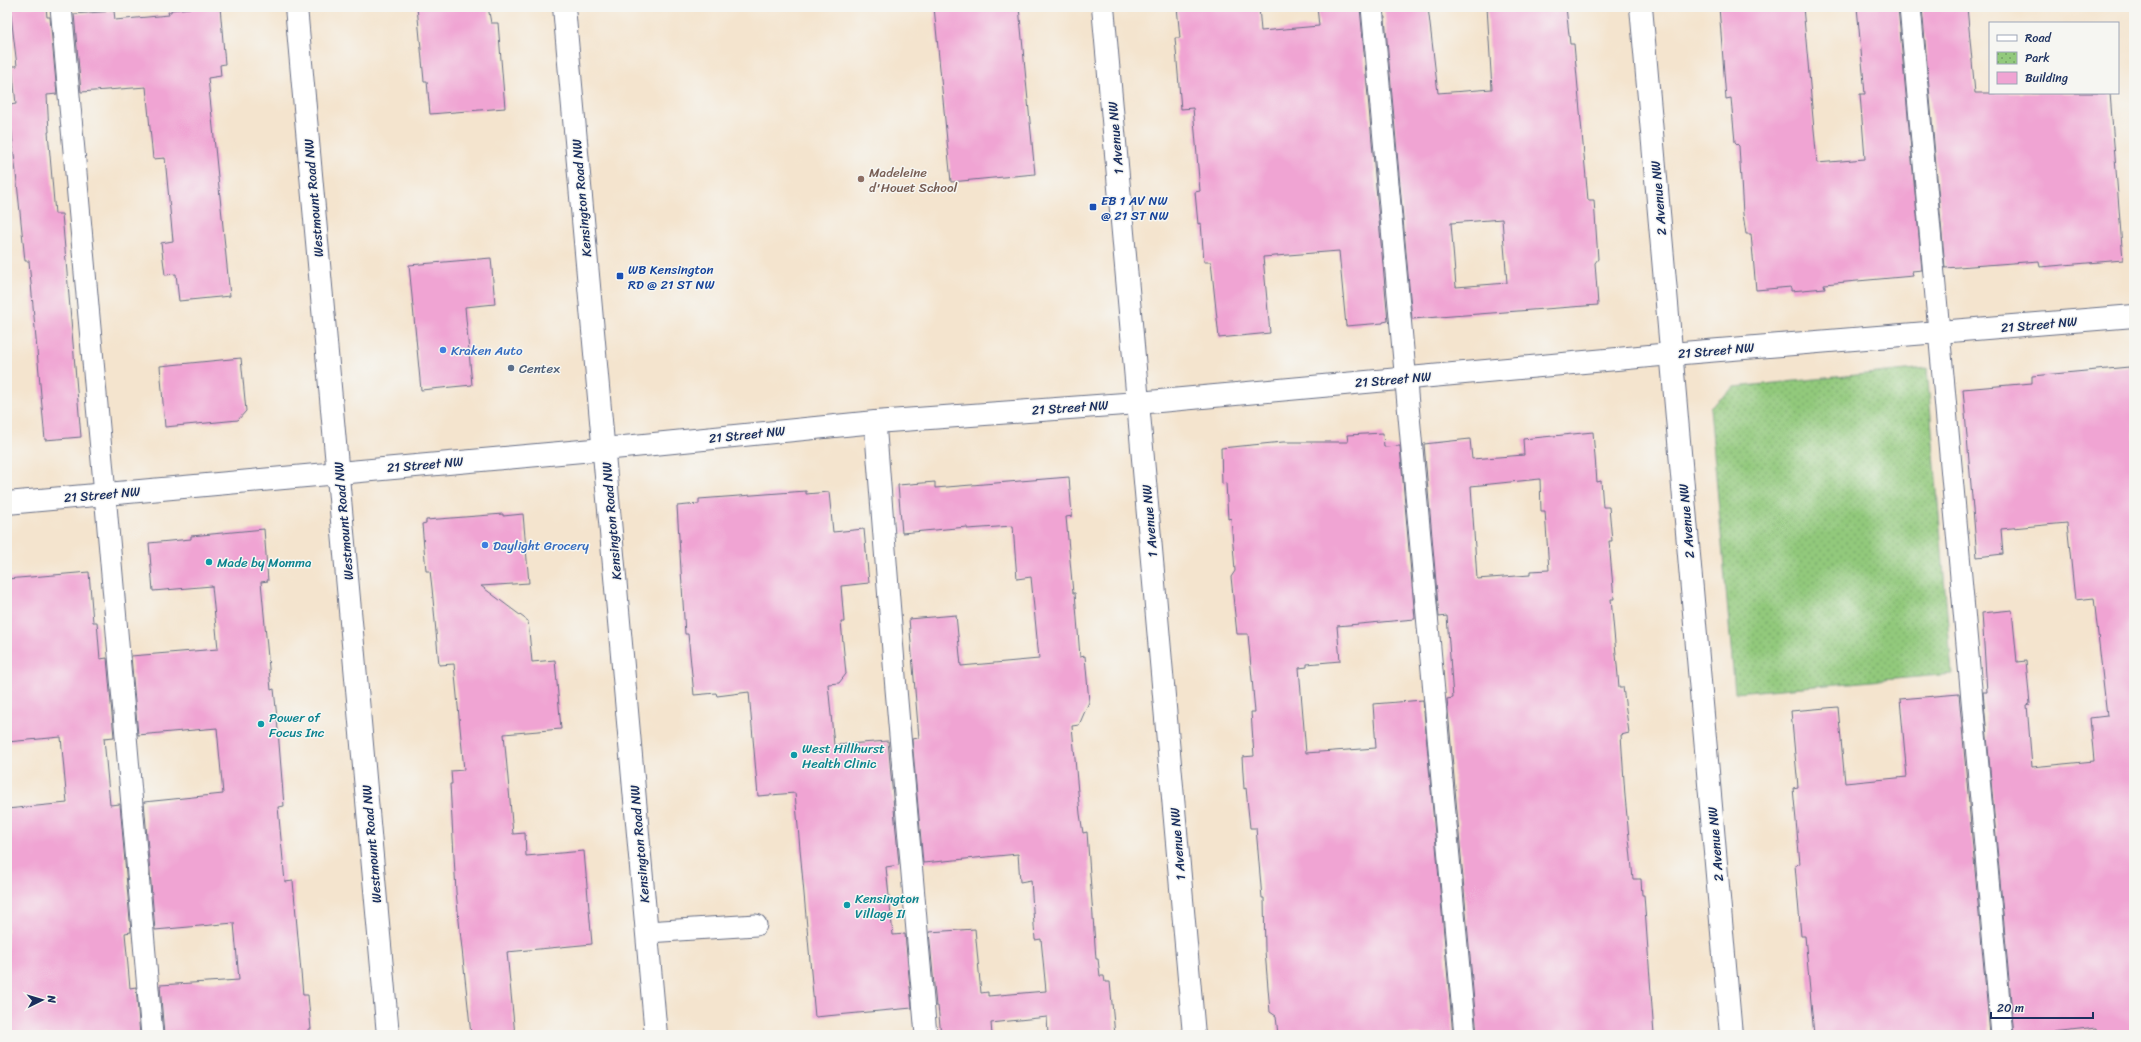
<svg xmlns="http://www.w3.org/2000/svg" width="2141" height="1042" viewBox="0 0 2141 1042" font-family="Sriracha,sans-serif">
<defs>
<pattern id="park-dots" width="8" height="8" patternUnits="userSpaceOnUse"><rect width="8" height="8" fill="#92c97c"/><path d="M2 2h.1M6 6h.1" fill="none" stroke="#76a469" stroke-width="1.8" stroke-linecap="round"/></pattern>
</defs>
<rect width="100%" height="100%" fill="#f6f6f2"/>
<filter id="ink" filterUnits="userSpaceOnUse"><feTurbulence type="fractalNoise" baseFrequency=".025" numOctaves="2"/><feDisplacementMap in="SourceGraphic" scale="8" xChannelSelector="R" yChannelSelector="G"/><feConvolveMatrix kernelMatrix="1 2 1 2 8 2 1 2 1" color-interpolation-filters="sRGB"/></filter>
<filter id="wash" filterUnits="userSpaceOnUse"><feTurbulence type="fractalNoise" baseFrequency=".012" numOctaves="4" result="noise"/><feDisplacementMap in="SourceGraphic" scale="16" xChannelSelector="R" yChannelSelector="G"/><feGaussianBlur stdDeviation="0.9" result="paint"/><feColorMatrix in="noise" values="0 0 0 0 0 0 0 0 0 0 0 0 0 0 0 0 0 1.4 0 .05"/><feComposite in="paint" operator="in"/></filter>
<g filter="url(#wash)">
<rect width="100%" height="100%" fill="#f4e4ce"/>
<!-- park -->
<polygon fill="url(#park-dots)" stroke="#567c6d" points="1927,368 1952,674 1735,693 1710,408 1734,387"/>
<g id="blocks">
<!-- building -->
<g fill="#f0a4d3" fill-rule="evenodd">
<polygon points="10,7 46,7 47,17 50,17 57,94 47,95 49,132 48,132 55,214 62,214 81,437 45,440 29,261 25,261 9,105 16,104 12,66 17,66"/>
<polygon points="200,7 220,7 225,64 220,65 221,76 208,78 230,296 179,301 176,274 165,275 161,243 173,241 165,158 153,159 146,87 81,92 74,14 114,11 115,20 169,15 168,12 171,12 171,10"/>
<polygon points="417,7 488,7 491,23 498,23 505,108 430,114 427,81 424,81"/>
<polygon points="934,7 1019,7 1035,174 951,182"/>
<polygon points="1177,7 1259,7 1261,31 1319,26 1317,7 1360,7 1388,321 1383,322 1383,323 1346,326 1339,251 1263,257 1270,333 1219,338 1211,262 1204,262 1201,223 1198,224 1195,192 1200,191 1193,108 1181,109 1175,38 1180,38"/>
<path d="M1384 7H1428L1438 93 1492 89 1487 7H1566L1570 44H1574L1588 200H1594L1598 259 1595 263 1598 305 1412 319ZM1502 219 1507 283 1456 287 1451 223Z"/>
<polygon points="1719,7 1803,7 1817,163 1865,159 1860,94 1865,94 1857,7 1898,7 1922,270 1912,271 1913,276 1824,284 1825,288 1791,291 1791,287 1756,290 1751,234 1746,234 1743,214 1739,146 1735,142 1731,98 1726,99"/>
<polygon points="1922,7 1967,7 1975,93 2110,93 2123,260 2040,267 2039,261 1945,268"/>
<polygon points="491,258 495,304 465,307 472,385 421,390 409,265"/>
<polygon points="241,358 246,411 238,420 165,427 160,366"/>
<polygon points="2129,367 2130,374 2134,377 2134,1035 2098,1035 2097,1028 2035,1035 2014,1035 1983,692 1987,692 1982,613 2012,610 2017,662 2026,661 2030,704 2027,705 2032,767 2094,761 2090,718 2107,716 2094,598 2075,600 2067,523 2001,529 2003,554 1977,557 1963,389 2032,383 2032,376"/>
<path d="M1593 432 1597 482 1601 481 1603 507H1609L1612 541H1609L1614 599H1611L1619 687H1623L1629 733 1621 735 1625 796 1633 879H1641L1642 895H1644L1654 1035H1477L1447 699 1453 698 1447 616 1439 617 1424 444 1470 439 1472 459 1524 455 1523 439ZM1540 479 1541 511H1545L1549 570 1530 571V575L1477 579 1471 486Z"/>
<polygon points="1383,433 1384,447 1400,446 1415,619 1337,626 1340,661 1307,664 1307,667 1299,668 1306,753 1376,748 1373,704 1423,700 1453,1035 1278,1035 1276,1016 1270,1012 1265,951 1264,898 1262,898 1256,828 1250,828 1246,788 1244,789 1242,757 1254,756 1251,712 1255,712 1248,634 1237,634 1231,577 1235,571 1231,518 1228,519 1226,483 1222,484 1221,448 1283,442 1348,442 1347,435"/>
<polygon points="1069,477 1072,516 1066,517 1073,593 1075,593 1080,657 1085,656 1089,702 1079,725 1072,726 1080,814 1083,833 1087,832 1096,959 1098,959 1100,976 1104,976 1105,982 1110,982 1115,1035 1048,1035 1047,1017 991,1023 992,1035 941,1035 938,1006 936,1006 929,932 975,929 981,993 988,992 988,996 1046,991 1041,939 1035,940 1031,880 1020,882 1018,854 923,863 912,739 919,738 909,619 956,615 961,666 1039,659 1031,577 1017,579 1013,526 967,529 967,527 902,533 898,485 935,482 935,488"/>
<polygon points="806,491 806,494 829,492 833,532 864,529 869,583 841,586 844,622 841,622 846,674 839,683 828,684 834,745 888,741 899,865 886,867 893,935 905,934 912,1008 815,1017 795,793 758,796 749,692 717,696 716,693 694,695 688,634 685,634 677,506 699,504 699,499"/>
<polygon points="503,514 503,516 523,514 529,583 481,586 528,621 532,662 555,660 561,729 504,734 513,834 525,833 526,856 584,851 592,944 507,952 515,1035 471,1035 456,892 450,784 452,784 451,771 464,770 454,664 439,665 432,588 430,571 426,571 422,524 426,523 426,520"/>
<polygon points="264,529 268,581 261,582 271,690 274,689 277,718 284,806 278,807 285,882 293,881 303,995 308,995 311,1029 308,1029 309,1035 164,1035 160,985 239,980 234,923 155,930 144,802 223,794 217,728 138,735 131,656 218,649 212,586 153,591 149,543 191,539 191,536"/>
<polygon points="89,572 93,622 97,622 100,659 107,658 114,737 104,738 110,805 120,804 131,932 125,933 130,988 136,987 140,1035 7,1035 7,809 67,803 61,737 7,742 7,579"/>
<polygon points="1959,694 1990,1035 1814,1035 1805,936 1801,936 1795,865 1800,864 1793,788 1798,787 1791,711 1838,707 1845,783 1907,777 1900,699"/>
</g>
</g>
</g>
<g filter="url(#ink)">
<use href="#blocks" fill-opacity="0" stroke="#676e85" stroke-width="1"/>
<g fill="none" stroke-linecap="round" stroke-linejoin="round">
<defs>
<g id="service">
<polyline points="61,7 105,494 152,1035"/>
<polyline points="1372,7 1465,1035"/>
<polyline points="1910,7 2002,1035"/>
<polyline points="875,422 896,689 926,1035"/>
<polyline points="647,932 756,925"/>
</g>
<g id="minor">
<polyline points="296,7 388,1035"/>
<polyline points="1103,7 1194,1035"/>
<polyline points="1641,7 1731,1035"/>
<polyline points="7,503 604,449 875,422 1138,403 1671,354 2134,316"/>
</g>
<polyline id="tertiary" points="564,7 656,1035"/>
</defs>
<!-- service casing -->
<use href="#service" stroke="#676e85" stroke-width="23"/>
<!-- minor casing -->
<use href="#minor" stroke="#676e85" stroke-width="24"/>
<!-- tertiary casing -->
<use href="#tertiary" stroke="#676e85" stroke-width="24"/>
<!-- service -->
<use href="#service" stroke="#fff" stroke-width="21"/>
<!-- minor -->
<use href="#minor" stroke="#fff" stroke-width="22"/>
<!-- tertiary -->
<use href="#tertiary" stroke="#fff" stroke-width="22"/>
</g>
</g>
<!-- markers -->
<circle fill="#8d6e63" stroke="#f6f6f2" stroke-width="1.5" cx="861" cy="179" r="4"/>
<g fill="#1a4fb4" stroke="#f6f6f2" stroke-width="1.5">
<rect x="1089" y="203" width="8" height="8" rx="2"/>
<rect x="616" y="272" width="8" height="8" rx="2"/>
</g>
<g fill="#3f7fe0" stroke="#f6f6f2" stroke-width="1.5">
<circle cx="443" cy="350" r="4"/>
<circle cx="485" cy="545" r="4"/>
</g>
<circle fill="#5c6f8a" stroke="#f6f6f2" stroke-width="1.5" cx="511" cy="368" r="4"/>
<g fill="#0f9aa8" stroke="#f6f6f2" stroke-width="1.5">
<circle cx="209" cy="562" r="4"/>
<circle cx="261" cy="724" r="4"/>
<circle cx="794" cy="755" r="4"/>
<circle cx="847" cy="905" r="4"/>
</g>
<g text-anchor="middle" stroke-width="3" stroke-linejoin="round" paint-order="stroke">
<!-- street labels -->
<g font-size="13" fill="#1b2f5e" stroke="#f6f6f2">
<text transform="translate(1115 138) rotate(-95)" y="5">1 Avenue NW</text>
<text transform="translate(313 198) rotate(-95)" y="5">Westmount Road NW</text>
<text transform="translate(581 198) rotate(-95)" y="5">Kensington Road NW</text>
<text transform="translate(1658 198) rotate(-95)" y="5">2 Avenue NW</text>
<text transform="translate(2039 324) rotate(-5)" y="5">21 Street NW</text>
<text transform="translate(1716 350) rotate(-5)" y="5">21 Street NW</text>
<text transform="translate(1393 379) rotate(-5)" y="5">21 Street NW</text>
<text transform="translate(1070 407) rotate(-4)" y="5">21 Street NW</text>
<text transform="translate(747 434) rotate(-6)" y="5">21 Street NW</text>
<text transform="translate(425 464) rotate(-5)" y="5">21 Street NW</text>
<text transform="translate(102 494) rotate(-5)" y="5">21 Street NW</text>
<text transform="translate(343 521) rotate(-95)" y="5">Westmount Road NW</text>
<text transform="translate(611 521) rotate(-95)" y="5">Kensington Road NW</text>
<text transform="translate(1149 521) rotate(-95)" y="5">1 Avenue NW</text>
<text transform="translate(1686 521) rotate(-95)" y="5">2 Avenue NW</text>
<text transform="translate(371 844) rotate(-95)" y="5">Westmount Road NW</text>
<text transform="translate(639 844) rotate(-95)" y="5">Kensington Road NW</text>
<text transform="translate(1177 844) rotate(-95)" y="5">1 Avenue NW</text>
<text transform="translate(1715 844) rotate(-95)" y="5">2 Avenue NW</text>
</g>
<!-- education labels -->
<g font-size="13" fill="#785e54" stroke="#f6f6f2" text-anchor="start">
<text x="869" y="177">Madeleine<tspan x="869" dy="15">d'Houet School</tspan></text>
</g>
<!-- transit labels -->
<g font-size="13" fill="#164399" stroke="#f6f6f2" text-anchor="start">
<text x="1101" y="205">EB 1 AV NW<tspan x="1101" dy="15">@ 21 ST NW</tspan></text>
<text x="628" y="274">WB Kensington<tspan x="628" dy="15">RD @ 21 ST NW</tspan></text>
</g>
<!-- shop labels -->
<g font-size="13" fill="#366cbe" stroke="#f6f6f2" text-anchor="start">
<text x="451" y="355">Kraken Auto</text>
<text x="493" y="550">Daylight Grocery</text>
</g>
<!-- service labels -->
<g font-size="13" fill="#4e5e75" stroke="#f6f6f2" text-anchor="start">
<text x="519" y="373">Centex</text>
</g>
<!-- culture labels -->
<g font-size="13" fill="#0d838f" stroke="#f6f6f2" text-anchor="start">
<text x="217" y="567">Made by Momma</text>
<text x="269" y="722">Power of<tspan x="269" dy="15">Focus Inc</tspan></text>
<text x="802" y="753">West Hillhurst<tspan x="802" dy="15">Health Clinic</tspan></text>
<text x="855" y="903">Kensington<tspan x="855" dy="15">Village II</tspan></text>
</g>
</g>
<!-- margin -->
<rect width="2141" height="1042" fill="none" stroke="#f6f6f2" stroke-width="24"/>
<!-- legend -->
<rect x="1989" y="22" width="130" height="72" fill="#f6f6f2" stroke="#9ea6b7"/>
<rect x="1997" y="35" width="20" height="6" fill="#ffffff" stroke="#9ea6b7"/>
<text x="2025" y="42" font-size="12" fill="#1b2f5e">Road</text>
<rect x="1997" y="52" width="20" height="12" fill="url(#park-dots)" stroke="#9ea6b7"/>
<text x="2025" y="62" font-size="12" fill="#1b2f5e">Park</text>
<rect x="1997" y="72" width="20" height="12" fill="#f0a4d3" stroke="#9ea6b7"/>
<text x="2025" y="82" font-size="12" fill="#1b2f5e">Building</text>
<!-- north arrow -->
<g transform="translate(42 1000) rotate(85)" stroke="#f6f6f2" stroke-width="3" paint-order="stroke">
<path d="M0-3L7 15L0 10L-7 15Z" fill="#1b2f5e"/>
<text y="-6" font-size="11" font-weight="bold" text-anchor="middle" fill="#1b2f5e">N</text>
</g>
<!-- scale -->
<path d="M1991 1012v6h102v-6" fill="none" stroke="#1b2f5e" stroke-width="2"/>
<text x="1997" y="1012" font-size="12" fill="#1b2f5e" stroke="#f6f6f2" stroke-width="3" paint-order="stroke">20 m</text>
</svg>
